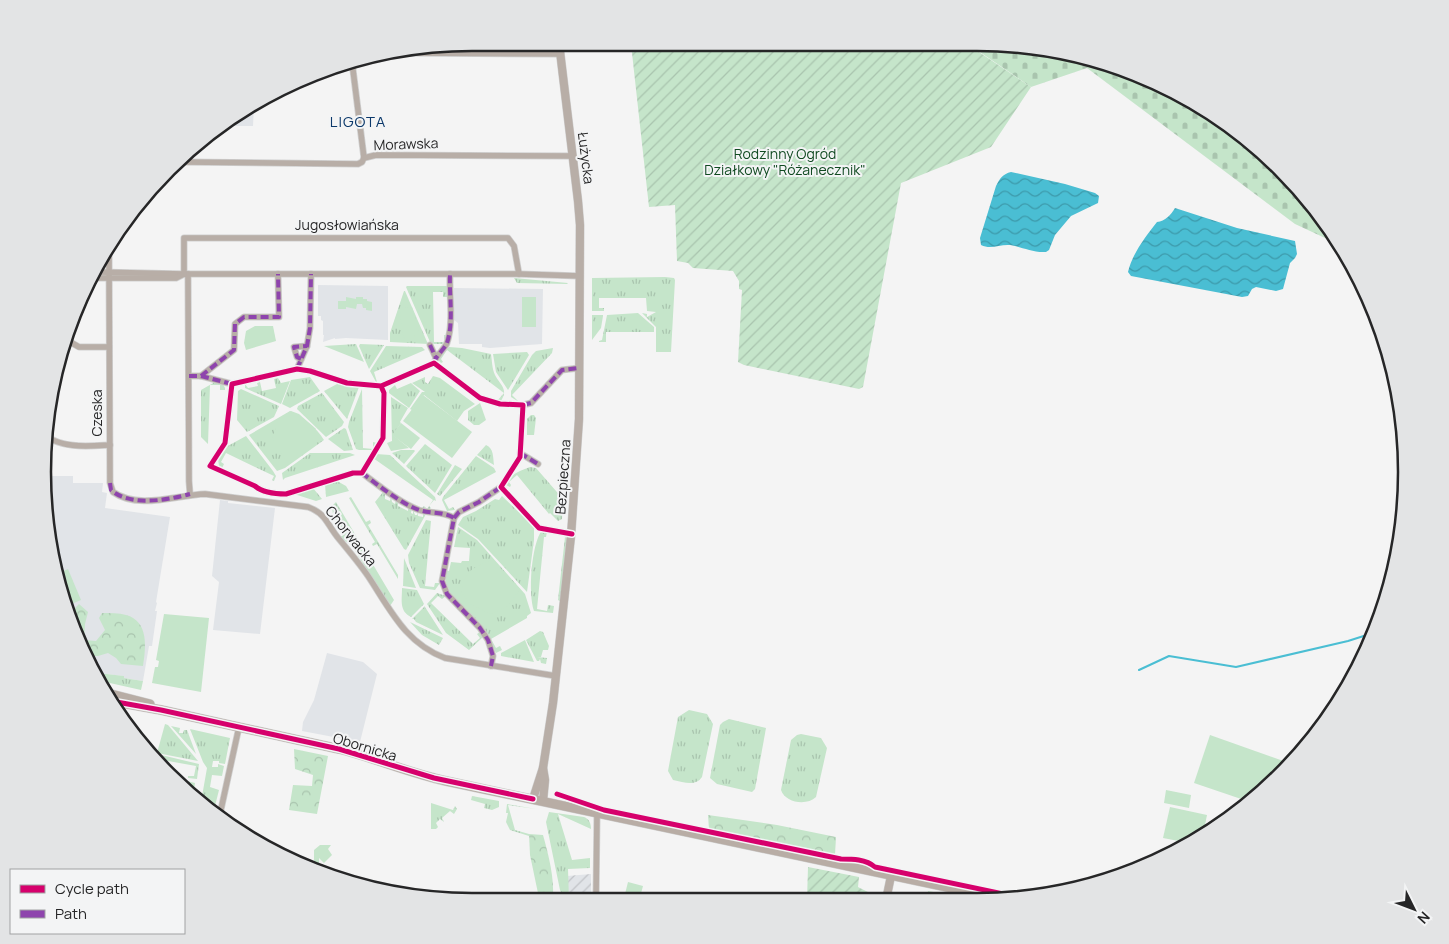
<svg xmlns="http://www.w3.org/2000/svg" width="1449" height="944" viewBox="0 0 1449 944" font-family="Manrope,sans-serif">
<defs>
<pattern id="industrial-furrows" width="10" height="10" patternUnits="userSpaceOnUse" patternTransform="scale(1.25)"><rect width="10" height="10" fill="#e1e4e8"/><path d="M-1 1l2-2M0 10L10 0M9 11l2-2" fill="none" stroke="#c1c3c7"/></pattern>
<pattern id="grass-tufts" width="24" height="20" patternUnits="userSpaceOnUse" patternTransform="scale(1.25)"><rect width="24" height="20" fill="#c5e5ca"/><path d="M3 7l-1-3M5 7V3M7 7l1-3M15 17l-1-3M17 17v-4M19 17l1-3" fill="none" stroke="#a9c4ae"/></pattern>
<pattern id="forest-crowns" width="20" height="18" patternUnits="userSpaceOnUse" patternTransform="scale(1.25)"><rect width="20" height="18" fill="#c5e5ca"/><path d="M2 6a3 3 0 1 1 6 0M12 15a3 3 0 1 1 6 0" fill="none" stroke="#a9c4ae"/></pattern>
<pattern id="cemetery-stones" width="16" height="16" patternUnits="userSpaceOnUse" patternTransform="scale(1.25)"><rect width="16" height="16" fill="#c5e5ca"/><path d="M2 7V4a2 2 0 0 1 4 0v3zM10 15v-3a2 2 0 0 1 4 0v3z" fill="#a9c4ae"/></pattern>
<pattern id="garden-furrows" width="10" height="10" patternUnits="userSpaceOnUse" patternTransform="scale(1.25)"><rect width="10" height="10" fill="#c5e5ca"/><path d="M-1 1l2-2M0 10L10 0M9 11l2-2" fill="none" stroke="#a9c4ae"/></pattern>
<pattern id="water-waves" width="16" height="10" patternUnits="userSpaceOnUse" patternTransform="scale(1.25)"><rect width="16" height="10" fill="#4abed3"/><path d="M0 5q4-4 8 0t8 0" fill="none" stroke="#3d9aab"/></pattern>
</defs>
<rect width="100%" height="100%" fill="#f4f4f4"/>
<!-- built -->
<g fill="#e1e4e8">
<polygon points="254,105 253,126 222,126 233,115"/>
<polygon points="318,285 388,286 388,340 346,338 335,339 335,338 323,342 324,335 323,335 323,321 321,320 321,316 318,316"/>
<polygon points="454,288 543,289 542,344 490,348 482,347 482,344 459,344 458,323 454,320"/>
<polygon points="47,476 73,476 73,483 103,483 102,492 107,493 105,508 170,517 156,602 157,603 155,611 157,611 152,646 149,646 143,681 124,678 123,676 98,673 57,583"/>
<polygon points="220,500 228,501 228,503 275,508 260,634 213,630 219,582 212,576"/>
<polygon points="327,653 363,662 377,674 360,742 302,731 303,722 314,700"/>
</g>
<!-- industrial -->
<polygon fill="url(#industrial-furrows)" points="591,874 591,898 569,899 567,876"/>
<!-- grass -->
<g fill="url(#grass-tufts)">
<polygon points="665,277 674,278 675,280 671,352 656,352 656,327 642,313 647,314 647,317 656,312 647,311 646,298 599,298 599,308 604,308 604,311 592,311 592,278"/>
<polygon points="514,278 568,283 567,284 517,283"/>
<polygon points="407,286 448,286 448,297 443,297 443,292 433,292 434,342 444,342 444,335 446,335 443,344 434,344 430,342 406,287"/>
<polygon points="404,291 405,291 428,344 390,342 390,333"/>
<polygon points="638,313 654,327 654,332 606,332 606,342 599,342 599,341 602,340 607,315"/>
<polygon points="592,315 603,315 603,316 601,328 592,340"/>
<polygon points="356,344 364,362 324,346"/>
<polygon points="360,344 384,345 369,369 359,346"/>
<polygon points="386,346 422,347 425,350 374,372 377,382 376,382 370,371"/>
<path d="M449 347 462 348 491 354C492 360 492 369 495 375 500 385 509 389 501 401H497L504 393 447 350 441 359 443 362 441 363 439 361V357Z"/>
<polygon points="553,348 552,353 512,395 519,402 511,397 511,391 532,355 536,351"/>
<polygon points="527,352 529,355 508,390 496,372 493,354"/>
<polygon points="433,376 440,378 475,404 464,411 457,421 424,395 412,410 410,409 422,392 425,392 412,383 425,377 425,382 428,384"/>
<polygon points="310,377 320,391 290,408 282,404 291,380"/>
<polygon points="278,378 281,383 290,381 281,404 245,388 245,384 248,388 258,386 257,383 260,382 262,391 276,388 274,379"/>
<polygon points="215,382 223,384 225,388 225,390 220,390 220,385 210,385 208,444 201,437 201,390"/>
<polygon points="411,383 420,391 409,408 389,393 389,390 395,385 397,389"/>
<polygon points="337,384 359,387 347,419 324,391"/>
<polygon points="241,389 279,406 274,417 247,432 237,420 238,391"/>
<polygon points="362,389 363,448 373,449 373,442 377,443 374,450 359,450 356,449 348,427 349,422"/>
<polygon points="322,393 344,422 342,426 326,437 297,409 298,406"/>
<polygon points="391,397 408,408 400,422 401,423 393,435 409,448 391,451 387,443 392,441"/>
<polygon points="480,403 486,420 479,425 474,425 468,420 468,411"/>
<path d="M290 411C303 417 316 427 324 440L285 468 277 471 249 435Z"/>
<polygon points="531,415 534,415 536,418 534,435 527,435 527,419"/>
<polygon points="344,428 346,429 353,450 344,451 328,439"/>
<polygon points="246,436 273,471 276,476 274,481 272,480 274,476 226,453 221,462 224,464 222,468 219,466 218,459 224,450 223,449 224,448"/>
<polygon points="425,444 452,465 435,493 406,466"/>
<path d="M486 445C494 448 493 458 494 465L477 455Z"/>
<polygon points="401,450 414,450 415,451 404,464 392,453"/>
<polygon points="310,453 350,453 355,455 285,478 283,480 282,473"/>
<polygon points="376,454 390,455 435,497 436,501 434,500 429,506 431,508 429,510 422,508 424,506 427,509 433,500 373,458"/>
<polygon points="476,456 494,468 496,472 444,500 449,509 453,507 455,510 447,511 442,500 443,497"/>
<polygon points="455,465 462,469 440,496 437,494"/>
<path d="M530 467 536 468 563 499 562 519 558 521 550 513 549 514 517 475 509 482 511 485 510 487 506 485C509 474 520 471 530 467Z"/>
<polygon points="337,481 346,486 349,491 326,497 325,484"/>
<polygon points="313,488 322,499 316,501 294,494"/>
<polygon points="383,492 385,494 385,499 390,501 391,496 392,502 395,504 396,499 398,501 398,506 408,511 408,506 412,508 411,513 413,514 413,509 415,515 417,515 417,511 418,516 423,517 423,513 426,514 406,550 404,549 375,502"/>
<polygon points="502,496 534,527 534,540 527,592 478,539 458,525 463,517 476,511 495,499 499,500"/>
<polygon points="351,497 366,522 370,520 371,523 368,525 398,575 398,579 377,544 373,546 372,544 375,542 349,498"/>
<polygon points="336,502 394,600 390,606 352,546 340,537 345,534 333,515 332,506"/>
<polygon points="426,520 431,521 425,586 434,587 435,583 440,583 435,590 420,588 409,563 408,555"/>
<path d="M458 527 477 540 525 594 531 613 527 616V618L491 639 496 648 500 646 502 650 496 653C492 646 489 638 485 632 469 610 443 599 445 570L449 571 451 562 461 563 462 561H469L470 548 454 547Z"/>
<path d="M542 530 547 532 546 537H544L537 609 547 611 548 605 554 606 553 613 534 611C528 594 531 545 542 530Z"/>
<polygon points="565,537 568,539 561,602 558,600"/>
<polygon points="404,558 416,588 403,586"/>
<path d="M402 588 417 590 424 604 411 617C399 611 402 600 402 588Z"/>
<polygon points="437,593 446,596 442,599 438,596 431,603 473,644 480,638 477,634 480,632 483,637 469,650 446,633 427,604"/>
<polygon points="425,606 425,607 443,635 416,622 414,619 412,619"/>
<polygon points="410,622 443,638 439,645 422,635"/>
<polygon points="540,631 543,632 549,646 548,650 543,650 541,657 537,657 547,658 546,664 541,663 540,659 539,661 537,661 526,640"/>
<polygon points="525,640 534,662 501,656 501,653"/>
<polygon points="98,673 124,676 124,678 143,681 141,690 101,681"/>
<path d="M689 710 707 714 713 724 702 777C695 787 684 782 673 780L668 771 678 717Z"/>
<polygon points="729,719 766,728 755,789 752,792 717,784 710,778 720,725 723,722"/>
<polygon points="165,724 168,725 198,761 157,753"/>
<polygon points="171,726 180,728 179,733 183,733 184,730 187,730 196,754"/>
<polygon points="190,729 230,738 225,764 219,763 219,761 213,761 212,767 218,767 218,764 224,766 222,776 212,775 210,787 219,790 214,810 201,802 207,768 203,762"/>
<path d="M801 734 821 738 827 748 816 797C807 806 785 803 781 790L791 740 797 735Z"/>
<polygon points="157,754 199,764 197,779 188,778 188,776 194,776 196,766 157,759"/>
<polygon points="174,778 195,783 193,798"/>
<polygon points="472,796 499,801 499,807 492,810 484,808 485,804 471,800"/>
<polygon points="431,803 453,810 455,806 457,809 454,814 450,811 442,818 444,822 440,819 436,823 438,827 436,829 431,829"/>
<polygon points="507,804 536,809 508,805 515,830 529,834 529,836 510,830 506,822 508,813 506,813"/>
<path d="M549 812 584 817C589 819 591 823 591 829L558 814 572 860 590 858V868L568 869 569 899H564L560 890 546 822Z"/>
</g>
<!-- forest -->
<g fill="url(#forest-crowns)">
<path d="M79 604 88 612 85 624 84 640 96 641 105 630 99 618 102 613C110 613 119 613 126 615 149 621 146 648 143 666L121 664 116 658 108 653 98 656H90L77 626 78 622 73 610Z"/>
<polygon points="294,749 328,756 317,814 289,810 293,785 312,786 313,775 295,769"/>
<polygon points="708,815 777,825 836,837 835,855 709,829"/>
<path d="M529 834 543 835C549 857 554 876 553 898H539L530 855Z"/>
<polygon points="928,891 955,896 954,900 927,900"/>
</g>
<!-- cemetery -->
<polygon fill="url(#cemetery-stones)" points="971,46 1033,46 1167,87 1260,149 1318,210 1338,244 1295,224 1087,68 1031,87"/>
<!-- park -->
<g fill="#c5e5ca">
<polygon points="346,297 356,299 356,297 363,297 363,299 367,299 367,301 372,302 372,311 366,310 366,308 363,308 362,304 357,304 356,309 346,307 346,309 338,309 338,301 346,301"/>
<rect x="522" y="297" width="14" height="30"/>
<path d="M412 307 419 329 414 337 406 341C400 333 401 318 401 308Z"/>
<polygon points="255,326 273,326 276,341 246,350 244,343 246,331"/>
<polygon points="423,395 472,432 452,458 403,421"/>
<polygon points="291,411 299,414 316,429 285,459 272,438 279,419"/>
<polygon points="401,423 420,438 411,449 392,435"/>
<path d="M492 559 520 589 508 606 491 614 470 604 461 592C468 567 471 570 492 559Z"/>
<polygon points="68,569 81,600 67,606 57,583 56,574"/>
<polygon points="164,614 209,618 201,692 152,683 155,667 158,667 159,661 156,660"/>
<polygon points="1210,735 1289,763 1287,767 1250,802 1194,783"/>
<polygon points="1166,790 1191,795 1189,808 1164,803"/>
<polygon points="1170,807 1207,815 1203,835 1189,843 1163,838"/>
<polygon points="320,845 331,845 328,849 332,855 324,863 319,858 319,865 314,864 314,850"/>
<polygon points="628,882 643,886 640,897 625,894"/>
</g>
<!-- garden -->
<g fill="url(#garden-furrows)">
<polygon points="631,44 970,46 1031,87 991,147 901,183 863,387 859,389 744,365 738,362 742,290 739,289 739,281 733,271 693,268 688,263 677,261 675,205 649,207"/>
<polygon points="808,867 859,877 858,887 872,894 871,900 807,900"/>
</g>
<!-- water -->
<g fill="url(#water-waves)">
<path d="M1011 172 1065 184 1095 193 1099 196 1098 203 1071 216 1055 235 1049 250 1046 252C1033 253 1022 247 1010 245 1000 244 991 250 981 245L980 238 996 186C1000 178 1003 174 1011 172Z"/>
<path d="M1175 208 1237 228 1295 241 1297 254 1295 258 1290 263 1283 289 1276 291 1256 287 1252 289 1248 296 1242 297 1131 276 1128 272C1132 254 1146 236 1157 222 1165 221 1171 215 1175 208Z"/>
</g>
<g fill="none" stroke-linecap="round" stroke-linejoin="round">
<!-- stream -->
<polyline stroke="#4abed3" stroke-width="2" points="1139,670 1169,656 1236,667 1348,641 1373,633"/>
<defs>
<g id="minor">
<polyline points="410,53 561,54"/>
<polyline points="352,62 364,158"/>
<polyline points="183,162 358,164 362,162 364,158 376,155 573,156"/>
<path d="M109 253 110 483 113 492C139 510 176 495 205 494L308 507C327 514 327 525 339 539 349 551 359 563 368 576 390 609 405 643 445 658L556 676"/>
<polyline points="98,272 184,274 519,274 580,276"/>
<polyline points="184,274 184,238 508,238 514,246 519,274"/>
<polyline points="188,274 189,481 190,494"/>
<polyline points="95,278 176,278 184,274"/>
<polyline points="63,343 72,343 79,347 109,347"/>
<polyline points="430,345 436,358"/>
<polyline points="301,359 297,357 294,347 307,346"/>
<path d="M434 363C436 355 444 350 447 343 454 322 449 296 450 274"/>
<polyline points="297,369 307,346 310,328 311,274"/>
<polyline points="189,376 201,376 232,384"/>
<polyline points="201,376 234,350 235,324 244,317 279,317 278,274"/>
<path d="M381 386 347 383 310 371 297 369 232 384 225 443 210 466 255 486C263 493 275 494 286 494L353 473H362L383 438 384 393 381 386 434 363 480 398 500 404 523 405 520 457 501 487 539 528 572 534"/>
<polyline points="523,405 531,403 562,370 579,368"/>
<path d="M45 435C62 449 89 446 110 445"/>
<polyline points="520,453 538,464"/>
<path d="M362 473C378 485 400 503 419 510 431 514 443 511 454 518L442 581 447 594 480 628 488 640 493 656 491 666"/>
<polyline points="454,518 459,512 479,502 501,487"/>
<polyline points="220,814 239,727"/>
<polyline points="596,899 597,814"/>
</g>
<g id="tertiary">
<polyline points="533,799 543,768 553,703 571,536 579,419 580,225 578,201 559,43"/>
<polyline points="543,801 545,780 543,768"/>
<polyline points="886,900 891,876"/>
</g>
<g id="secondary">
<polyline points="107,693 150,704"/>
<path d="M111 701 161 710 339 749C375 758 409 773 446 781L1008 900"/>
</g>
</defs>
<!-- minor casing -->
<use href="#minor" stroke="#cfcfcf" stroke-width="7"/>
<!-- tertiary casing -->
<use href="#tertiary" stroke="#cfcfcf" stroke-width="9"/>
<!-- secondary casing -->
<use href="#secondary" stroke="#cfcfcf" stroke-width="10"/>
<!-- minor -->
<use href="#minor" stroke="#b8aea7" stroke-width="5.5"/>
<!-- tertiary -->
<use href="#tertiary" stroke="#b8aea7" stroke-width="8"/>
<!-- secondary -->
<use href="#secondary" stroke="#b8ada5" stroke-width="9"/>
<!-- quiet -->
<g stroke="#8e44ad" stroke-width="4" stroke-dasharray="8 4" stroke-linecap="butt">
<polyline points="430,345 436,358"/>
<polyline points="301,359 297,357 294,347 307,346"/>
<path d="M434 363C436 355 444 350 447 343 454 322 449 296 450 274"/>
<polyline points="297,369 307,346 310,328 311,274"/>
<polyline points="189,376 201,376 232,384"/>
<polyline points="201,376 234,350 235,324 244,317 279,317 278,274"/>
<polyline points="523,405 531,403 562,370 579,368"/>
<polyline points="520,453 538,464"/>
<path d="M362 473C378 485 400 503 419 510 431 514 443 511 454 518L442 581 447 594 480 628 488 640 493 656 491 666"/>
<path d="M110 483 111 490C130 507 168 500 190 494"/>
<polyline points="454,518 459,512 479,502 501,487"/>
</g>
<defs>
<g id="cycleway">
<path d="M381 386 347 383 310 371 297 369 232 384 225 443 210 466 255 486C263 493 275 494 286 494L353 473H362L383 438 384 393 381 386 434 363 480 398 500 404 523 405 520 457 501 487 539 528 572 534"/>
<polyline points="111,701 161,710 339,749 434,778 533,799"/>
<path d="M557 794 604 810 841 859C852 859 866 859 875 867L1023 898"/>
</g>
</defs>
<!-- cycleway casing -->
<use href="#cycleway" stroke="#f3f4f5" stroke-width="8"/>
<!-- cycleway -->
<use href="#cycleway" stroke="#d6006c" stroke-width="5"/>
</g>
<g text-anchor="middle" stroke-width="4" stroke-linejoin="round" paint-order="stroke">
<!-- street labels -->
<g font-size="14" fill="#262627" stroke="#f3f4f5">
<text transform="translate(406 144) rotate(-2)" y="5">Morawska</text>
<text transform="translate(586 158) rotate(83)" y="5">Łużycka</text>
<text x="347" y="230">Jugosłowiańska</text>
<text transform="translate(97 413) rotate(-90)" y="5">Czeska</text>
<text transform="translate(563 477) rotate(-86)" y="5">Bezpieczna</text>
<text transform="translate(351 536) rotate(51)" y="5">Chorwacka</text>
<text transform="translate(365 747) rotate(17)" y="5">Obornicka</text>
</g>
<!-- park labels -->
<g font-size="14" fill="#104a21" stroke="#f3f4f5">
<text x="785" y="159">Rodzinny Ogród<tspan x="785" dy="16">Działkowy "Różanecznik"</tspan></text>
</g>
<!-- neighbourhood labels -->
<g font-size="15" letter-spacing="1" fill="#0b386a" stroke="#f3f4f5">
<text x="358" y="127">LIGOTA</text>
</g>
</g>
<!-- crop -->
<path d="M0 0H1449V944H0ZM472 51H977A421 421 0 0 1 1398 472V472A421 421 0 0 1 977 893H472A421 421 0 0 1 51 472V472A421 421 0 0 1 472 51Z" fill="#e3e4e5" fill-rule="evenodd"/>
<path fill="none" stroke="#262627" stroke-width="2.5" d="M472 51H977A421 421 0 0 1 1398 472V472A421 421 0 0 1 977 893H472A421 421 0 0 1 51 472V472A421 421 0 0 1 472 51Z"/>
<!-- legend -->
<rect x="10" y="869" width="175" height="65" fill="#f3f4f5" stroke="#a1a2a3"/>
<rect x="20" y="885" width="25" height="8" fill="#d6006c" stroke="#a1a2a3"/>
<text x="55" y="894" font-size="15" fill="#262627">Cycle path</text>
<rect x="20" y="910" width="25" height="8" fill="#8e44ad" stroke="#a1a2a3"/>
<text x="55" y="919" font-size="15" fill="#262627">Path</text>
<!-- north arrow -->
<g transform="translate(1414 909) rotate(132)" stroke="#f3f4f5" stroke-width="4" paint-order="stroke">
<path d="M0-4L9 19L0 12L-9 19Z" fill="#262627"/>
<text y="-8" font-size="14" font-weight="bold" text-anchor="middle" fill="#262627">N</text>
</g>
</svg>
